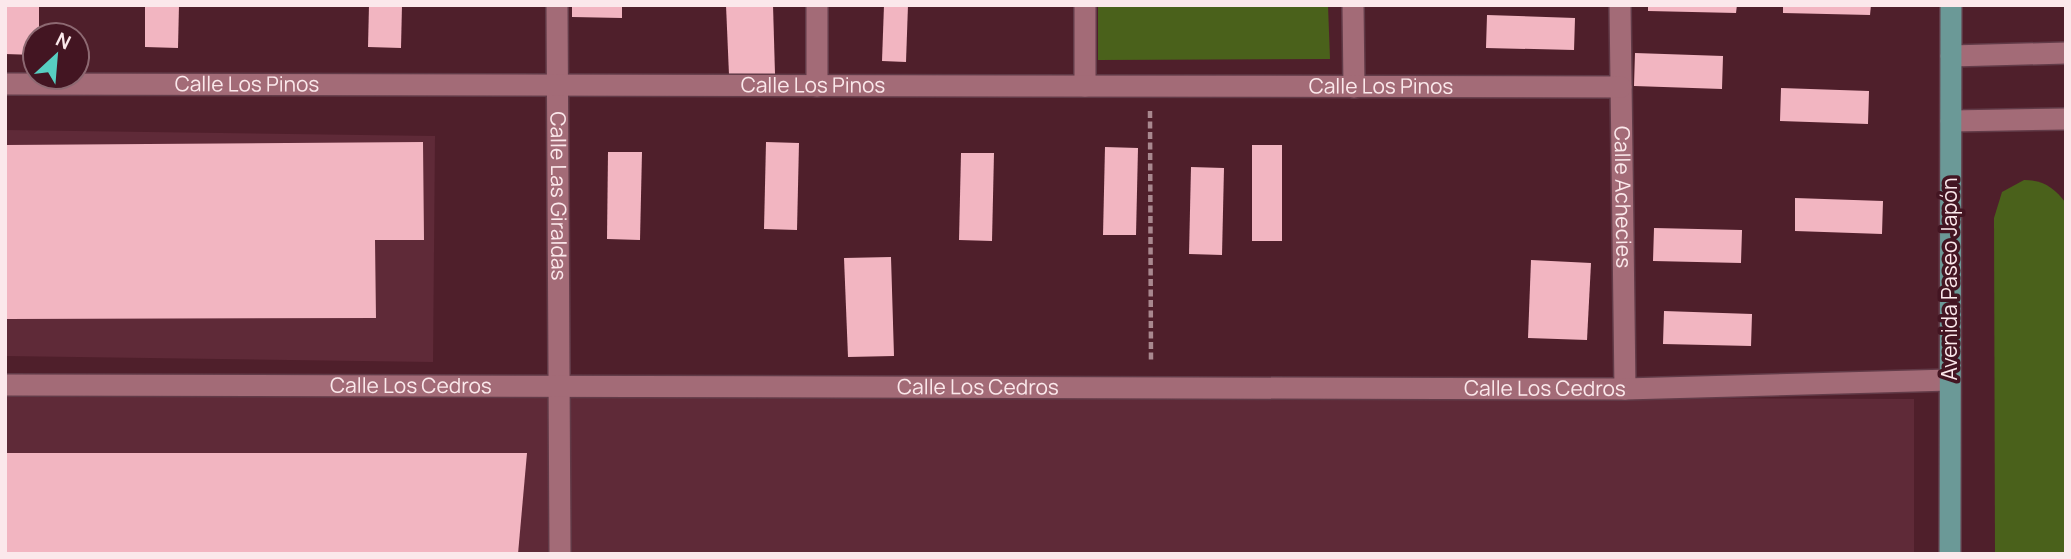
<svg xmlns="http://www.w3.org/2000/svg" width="2071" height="559" viewBox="0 0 2071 559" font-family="Manrope,sans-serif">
<rect width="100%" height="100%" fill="#4f1f2b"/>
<!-- built -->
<g fill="#5f2a38">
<polygon points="5,130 435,136 433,362 5,356"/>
<polygon points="5,392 1914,399 1914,554 5,554"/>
</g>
<!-- green -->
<g fill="#4a611b">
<polygon points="1098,5 1328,5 1330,59 1098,60"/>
<path d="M2024 180C2044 180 2054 188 2066 203V554H1995L1994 218 2002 192Z"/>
</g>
<!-- building -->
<g fill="#f2b5c1">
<polygon points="6,5 39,5 39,35 35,35 35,55 5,54"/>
<polygon points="145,5 179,5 178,48 145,47"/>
<polygon points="369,5 402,5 401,48 368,47"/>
<polygon points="572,5 622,5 622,18 572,17"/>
<polygon points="726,5 773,5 775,74 729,75"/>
<polygon points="884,5 908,5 906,62 882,61"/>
<polygon points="1648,5 1737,5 1736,13 1648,11"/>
<polygon points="1783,5 1871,5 1870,15 1783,13"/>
<polygon points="1487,15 1575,18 1574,50 1486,48"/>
<polygon points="1635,53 1723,56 1722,89 1634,86"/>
<polygon points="1781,88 1869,91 1868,124 1780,121"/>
<polygon points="423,142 424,240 375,240 376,318 5,319 5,145"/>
<polygon points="766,142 799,143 797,230 764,229"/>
<rect x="1252" y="145" width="30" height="96"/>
<polygon points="1105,147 1138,148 1136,235 1103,235"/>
<polygon points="608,152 642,152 640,240 607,239"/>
<polygon points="961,153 994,153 992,241 959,240"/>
<polygon points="1191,167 1224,168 1222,255 1189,254"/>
<polygon points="1795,198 1883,201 1882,234 1795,231"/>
<polygon points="1654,228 1742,230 1741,263 1653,261"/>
<polygon points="891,257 894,356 848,357 844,258"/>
<polygon points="1531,260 1591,263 1587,340 1528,338"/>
<polygon points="1664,311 1752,314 1751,346 1663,344"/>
<polygon points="5,453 527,453 518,554 5,554"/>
</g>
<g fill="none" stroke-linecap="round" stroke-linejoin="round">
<defs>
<g id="minor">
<path id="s1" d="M557 5 560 554"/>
<polyline points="1085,5 1085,86"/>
<polyline points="1353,5 1354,87"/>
<path id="s2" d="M1620 5 1625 389"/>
<polyline points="1951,56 2066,53"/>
<path id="s3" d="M5 84 1621 87"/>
<polyline points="817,86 817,5"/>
<polyline points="1951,121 2066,119"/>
<path id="s4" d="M5 385 1625 389 1950 380"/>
</g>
<polyline id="major" points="1950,554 1951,5"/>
</defs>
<!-- minor casing -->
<use href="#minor" stroke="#623b48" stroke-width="24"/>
<!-- major casing -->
<use href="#major" stroke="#623b48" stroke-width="24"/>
<!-- path -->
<polyline stroke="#a9888f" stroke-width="4.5" stroke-dasharray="7 3.5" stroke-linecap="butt" points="1150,111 1151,362"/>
<!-- minor -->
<use href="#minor" stroke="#a36b77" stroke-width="21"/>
<!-- major -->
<use href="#major" stroke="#6b9997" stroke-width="21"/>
</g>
<g text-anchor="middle" stroke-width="7" stroke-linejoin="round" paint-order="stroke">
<!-- street labels -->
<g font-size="21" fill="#fbe8eb" stroke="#431522">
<text dy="7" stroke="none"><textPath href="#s3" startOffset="242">Calle Los Pinos</textPath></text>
<text dy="7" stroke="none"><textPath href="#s3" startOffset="808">Calle Los Pinos</textPath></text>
<text dy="7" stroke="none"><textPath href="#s3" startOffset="1376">Calle Los Pinos</textPath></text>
<text dy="7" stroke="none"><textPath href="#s1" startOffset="191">Calle Las Giraldas</textPath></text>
<text dy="7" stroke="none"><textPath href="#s2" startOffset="192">Calle Achecies</textPath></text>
<text transform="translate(1950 279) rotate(-90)" y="7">Avenida Paseo Japón</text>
<text dy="7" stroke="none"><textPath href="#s4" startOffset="406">Calle Los Cedros</textPath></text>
<text dy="7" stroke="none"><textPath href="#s4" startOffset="973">Calle Los Cedros</textPath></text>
<text dy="7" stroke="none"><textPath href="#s4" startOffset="1540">Calle Los Cedros</textPath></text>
</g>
</g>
<!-- border -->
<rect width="2071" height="559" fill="none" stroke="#fbe8eb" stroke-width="14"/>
<!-- north arrow -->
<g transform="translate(56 56) rotate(26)"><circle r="33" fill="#431522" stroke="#8d6972" stroke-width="2"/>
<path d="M0-5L12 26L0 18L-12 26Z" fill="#57cec1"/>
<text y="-10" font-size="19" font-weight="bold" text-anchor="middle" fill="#fbe8eb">N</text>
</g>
</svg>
